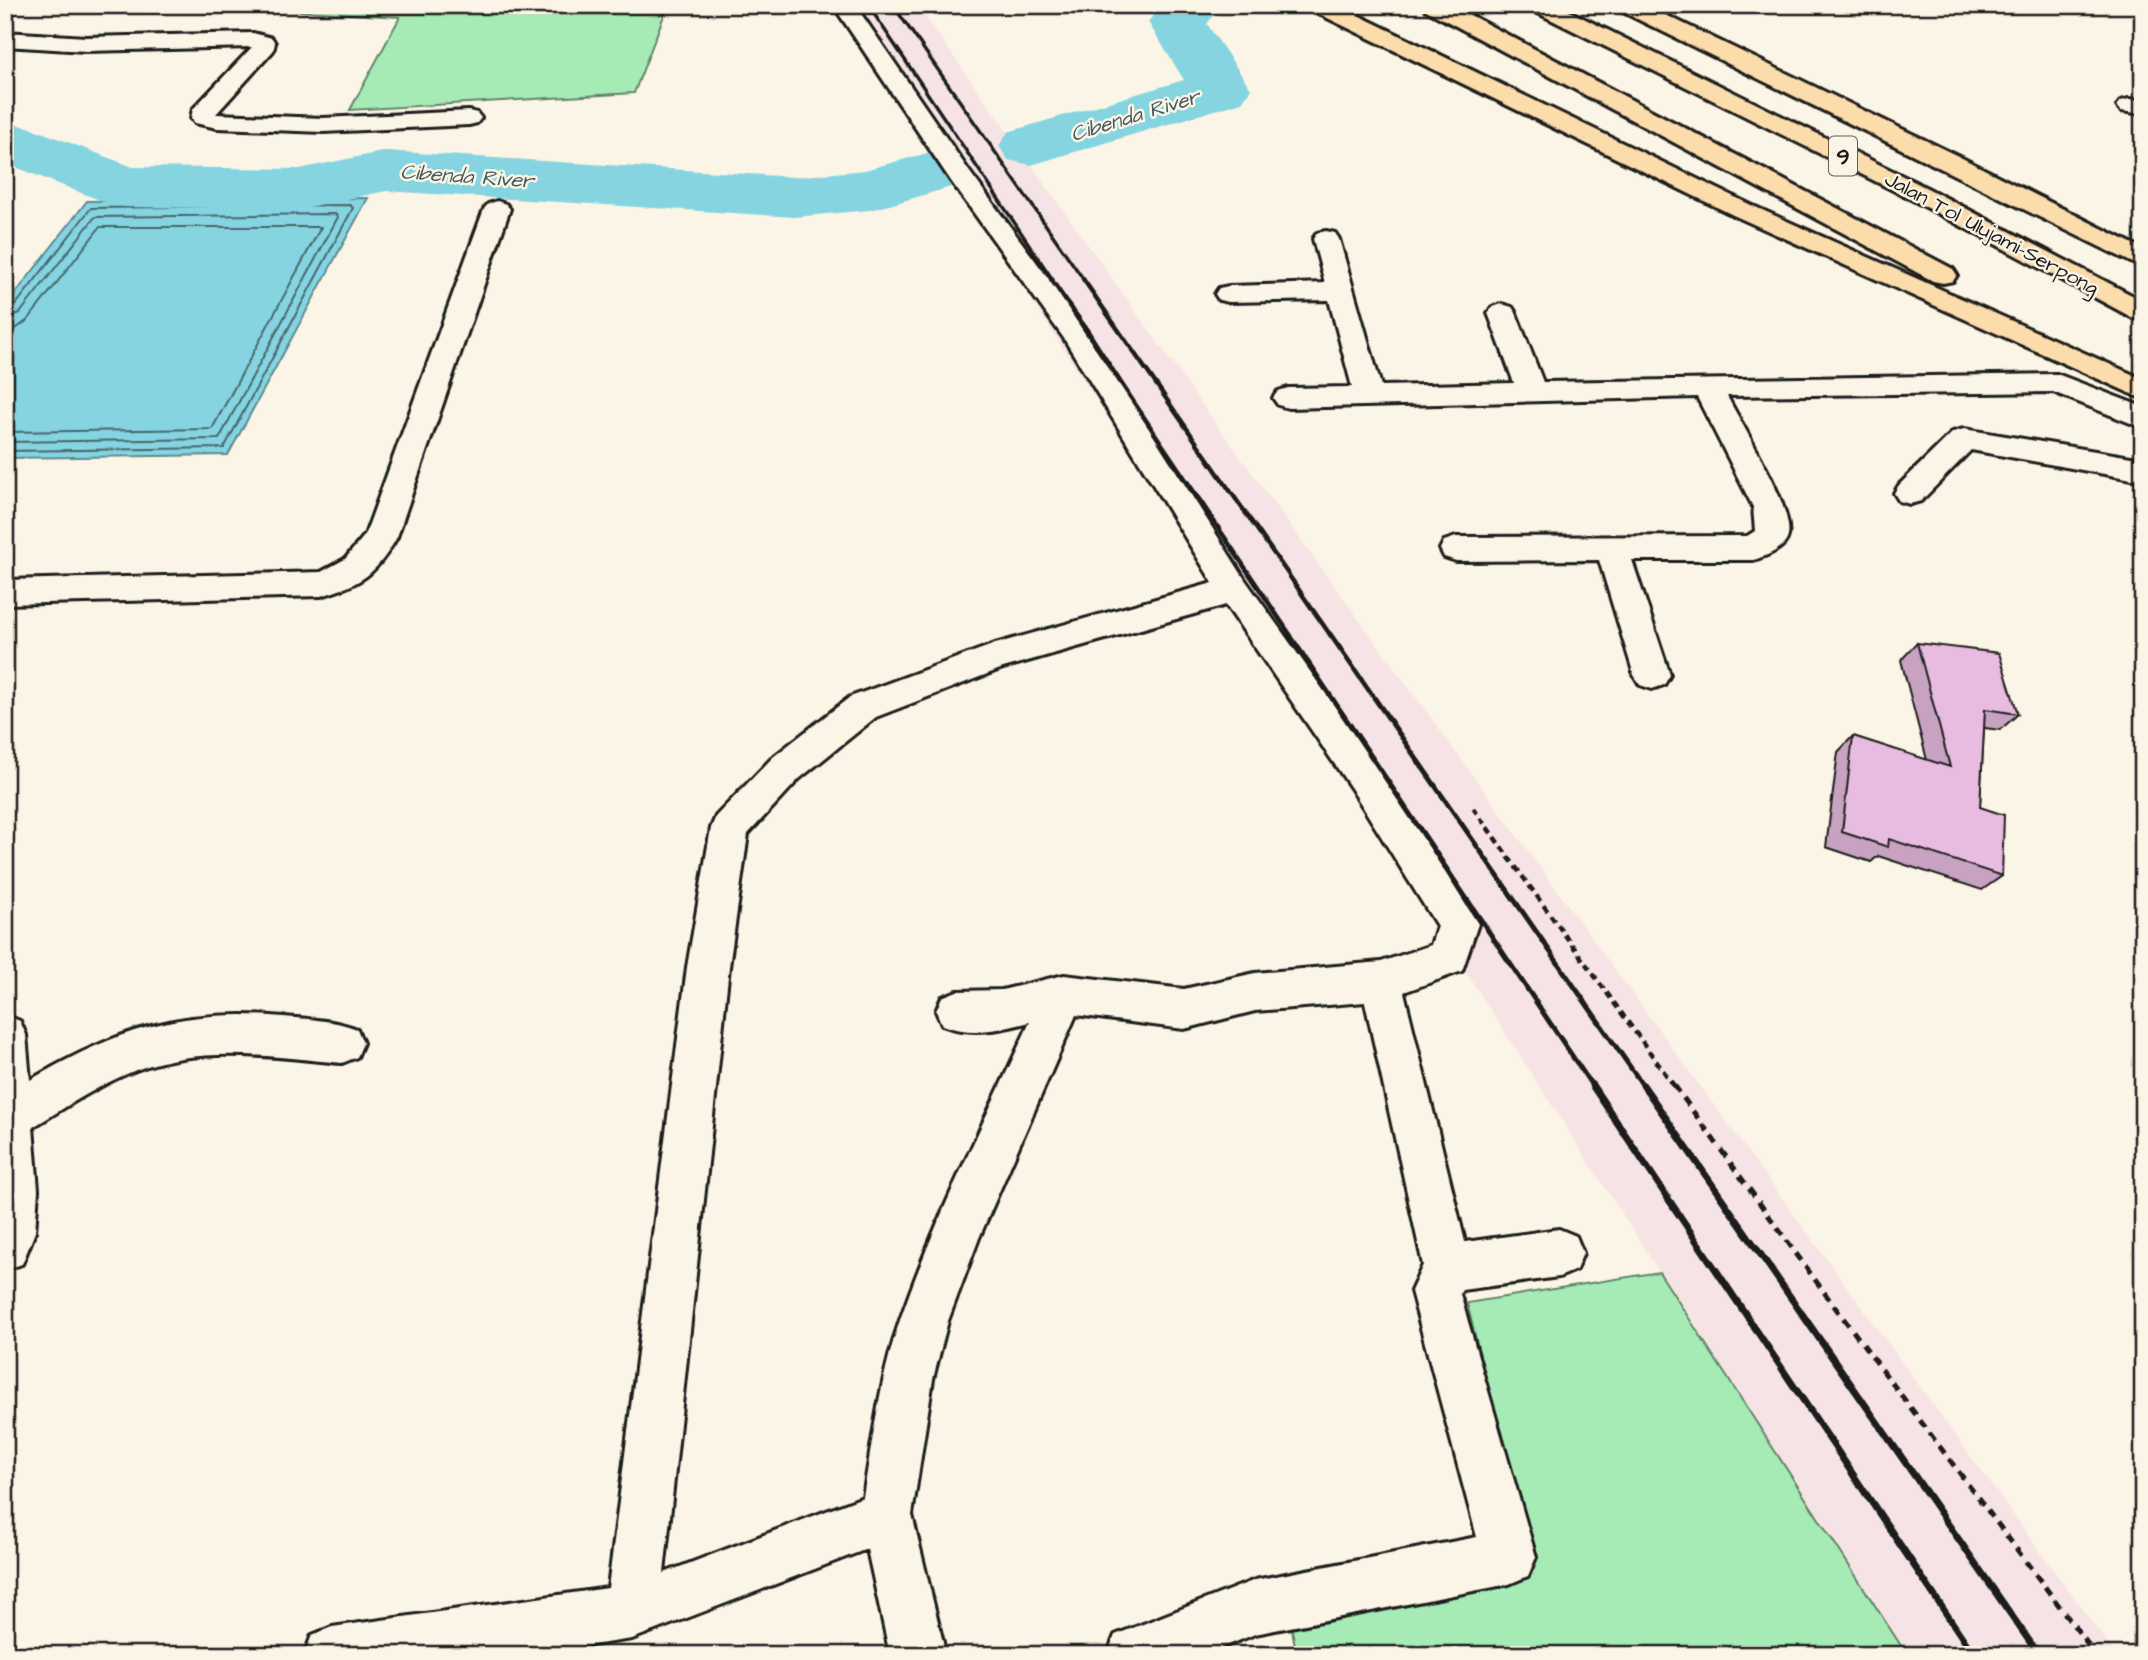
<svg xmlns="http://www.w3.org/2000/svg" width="2148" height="1660" viewBox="0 0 2148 1660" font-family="'Architects Daughter',sans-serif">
<rect width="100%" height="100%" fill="#fcf5e5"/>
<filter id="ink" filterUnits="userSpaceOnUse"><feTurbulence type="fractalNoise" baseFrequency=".0143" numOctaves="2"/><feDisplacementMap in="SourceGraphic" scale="14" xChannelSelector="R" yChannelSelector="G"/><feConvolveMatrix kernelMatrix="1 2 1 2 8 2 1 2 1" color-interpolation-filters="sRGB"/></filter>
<g filter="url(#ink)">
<!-- built -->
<polygon fill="#f6e4e4" points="841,5 917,5 1203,406 2116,1655 1907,1655"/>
<!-- green -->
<g fill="#a6ebb6" stroke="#618469" stroke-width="2">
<polygon points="286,5 668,5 634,93 350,110 400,17 285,10"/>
<polygon points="1659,1272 1907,1655 1297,1655 1290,1620 1533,1570 1467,1303"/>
</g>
<!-- water -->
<polygon fill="#85d4e1" stroke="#5b8a92" stroke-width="2" points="368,198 228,455 5,458 5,307 87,201"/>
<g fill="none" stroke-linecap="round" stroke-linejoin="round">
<!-- shore -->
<g stroke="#46666b" stroke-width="2">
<polyline points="5,310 14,307 91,208 350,205 353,208 224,448 5,451"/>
<polyline points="5,319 20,313 95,217 335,214 338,217 219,439 5,442"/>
<polyline points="5,330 17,328 28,320 100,227 321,227 212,429 5,432"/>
</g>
<!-- river -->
<g fill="#85d4e1" fill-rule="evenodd">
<polygon points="1161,5 1221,5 1207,24 1251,89 1242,102 1031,165 1008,160 999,146 1008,132 1184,80 1148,22"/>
<polygon points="5,122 28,127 133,167 299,169 386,151 795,177 865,170 935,151 958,157 968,171 958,185 893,204 869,210 795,217 386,191 299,209 125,207 102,201 5,163"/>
</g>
<defs>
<g id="street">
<path d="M833 5H855L969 171 1085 328 1246 581 1377 766 1478 924 1462 971 1404 992 1465 1242 1559 1229 1576 1236 1583 1253 1576 1270 1559 1277 1462 1290 1460 1294 1536 1557 1528 1576 1509 1584 1255 1634 1204 1655H1107L1115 1635 1255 1580 1477 1537 1411 1291 1423 1265 1365 1002 1255 1011 1184 1029 1076 1015 979 1238 948 1321 933 1379 912 1515 946 1655H890L867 1549 632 1639 526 1655H304L312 1635 332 1627 608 1588 687 967 711 828 716 816 773 757 850 697 995 644 1213 583 1063 337 951 181ZM1226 605 1351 788 1437 926 1431 945 1381 962 1255 973 1184 989 1064 975 1002 990 957 991 942 997 936 1011 942 1025C970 1036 1001 1030 1030 1022 985 1120 935 1218 900 1320 880 1378 873 1438 863 1497L664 1573 729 967 748 834 799 779 876 717 1003 668Z"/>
<polygon points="5,32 86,37 253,33 272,38 275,43 273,51 216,114 323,118 469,111 477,113 481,118 477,123 469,125 323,132 217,128 195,123 191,118 193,109 252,47 86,51 5,46"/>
<polygon points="2129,99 2143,100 2143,114 2121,111 2117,106 2121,101"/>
<path d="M497 201 506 204 510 209 397 537C376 574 362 584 321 596L5 604V580L321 572 345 559 365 535 484 209 488 204Z"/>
<path d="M1326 231 1335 233 1339 239 1381 386 1514 383 1488 313 1492 307 1502 304 1512 307 1516 313 1543 382 2057 374 2143 407V428L2053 392 1727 396C1741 424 1794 508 1788 536 1786 549 1764 557 1753 560H1632L1670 675 1664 685 1652 689 1640 685 1634 675 1599 560 1456 561 1444 557 1440 549 1444 541 1456 537 1747 536 1755 531 1753 507 1697 397 1288 408 1278 405 1273 398 1278 391 1288 388 1352 387 1329 300 1229 302 1219 300 1215 294 1219 288 1229 286 1325 283 1313 239 1317 233Z"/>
<polygon points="1964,429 2143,459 2143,481 1971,450 1921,501 1910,504 1899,501 1894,493 1899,485 1953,432"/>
<path d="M5 1015 20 1021 26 1035 30 1080C118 1029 181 1008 284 1017 308 1019 334 1020 357 1029L363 1043 357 1057 342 1063C274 1057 201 1045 136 1070 100 1084 66 1107 33 1127L38 1190 35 1232 22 1264 5 1270Z"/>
</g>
<g id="highway">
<polygon points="1308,5 1337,5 1751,205 2143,379 2143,399 1733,215 1311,10"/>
<polygon points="1423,5 1451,5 1953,269 1957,275 1953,281 1943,283 1933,281 1426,10"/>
<polygon points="1529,5 1557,5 1929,189 2143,301 2143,320 2133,318 1911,199 1532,10"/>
<polygon points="1616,5 1645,5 1960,157 2143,249 2143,268 1619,10"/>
</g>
</defs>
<!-- street casing -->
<use href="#street" stroke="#1c1c1c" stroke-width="6"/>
<!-- highway casing -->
<use href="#highway" stroke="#1c1c1c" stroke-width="6"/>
<!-- path-far1 -->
<polyline stroke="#1c1c1c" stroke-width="4.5" stroke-dasharray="7 5" stroke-linecap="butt" points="1473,808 1675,1087"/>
<!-- path -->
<polyline stroke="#1c1c1c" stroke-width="5" stroke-dasharray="9 7" stroke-linecap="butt" points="1674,1085 1829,1299 2096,1655"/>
<!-- street -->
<use href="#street" fill="#fcf5e5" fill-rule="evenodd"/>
<!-- highway -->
<use href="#highway" fill="#fddcac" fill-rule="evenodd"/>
<!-- rail-far3 -->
<g stroke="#1c1c1c" stroke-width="3.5">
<polyline points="868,5 1053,280"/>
<polyline points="893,5 1084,280"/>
</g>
<!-- rail-far2 -->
<g stroke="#1c1c1c" stroke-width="4.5">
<polyline points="1051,279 1291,636"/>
<polyline points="1083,279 1331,636"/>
</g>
<!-- rail-far1 -->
<g stroke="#1c1c1c" stroke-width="5">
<polyline points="1289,634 1593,1087"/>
<polyline points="1330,634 1644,1087"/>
</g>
<!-- rail -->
<g stroke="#1c1c1c" stroke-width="7">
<polyline points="1592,1085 1974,1655"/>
<polyline points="1643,1085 2039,1655"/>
</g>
</g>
<!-- wall -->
<polygon fill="#c8a2c1" stroke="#1c1c1c" stroke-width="2" points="1917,643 2018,714 2000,730 1984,728 1980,807 2002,876 1982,890 1878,856 1871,862 1826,847 1838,752 1853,736 1927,760 1901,660"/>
<!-- building -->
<polygon fill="#e8bce0" stroke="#1c1c1c" stroke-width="2" points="1917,643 1999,653 2018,714 1985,709 1980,807 2004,815 2002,876 1889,839 1888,847 1842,832 1853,736 1950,767"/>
</g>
<g text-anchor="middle" stroke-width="5" stroke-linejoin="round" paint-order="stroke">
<!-- far-water labels -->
<g font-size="21" font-style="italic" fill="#415c61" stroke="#fcf5e5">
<text transform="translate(1135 115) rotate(-17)" y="7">Cibenda River</text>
<text transform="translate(467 176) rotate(4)" y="7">Cibenda River</text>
</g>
<!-- far-street labels -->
<g font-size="21" fill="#1c1c1c" stroke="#fcf5e5">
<text transform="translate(1992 233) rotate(28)" y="7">Jalan Tol Ulujami–Serpong</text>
</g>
<!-- shield labels -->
<rect fill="#fcf5e5" stroke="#5f5d58" stroke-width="2" x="1829" y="136.5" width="28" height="39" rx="5"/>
<g font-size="23" font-weight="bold" fill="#1c1c1c">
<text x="1843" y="164">9</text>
</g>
</g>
<!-- margin -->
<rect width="2148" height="1660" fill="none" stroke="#fcf5e5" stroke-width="28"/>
<rect x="14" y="14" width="2120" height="1632" fill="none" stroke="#1c1c1c" stroke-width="2.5" filter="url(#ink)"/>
</svg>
